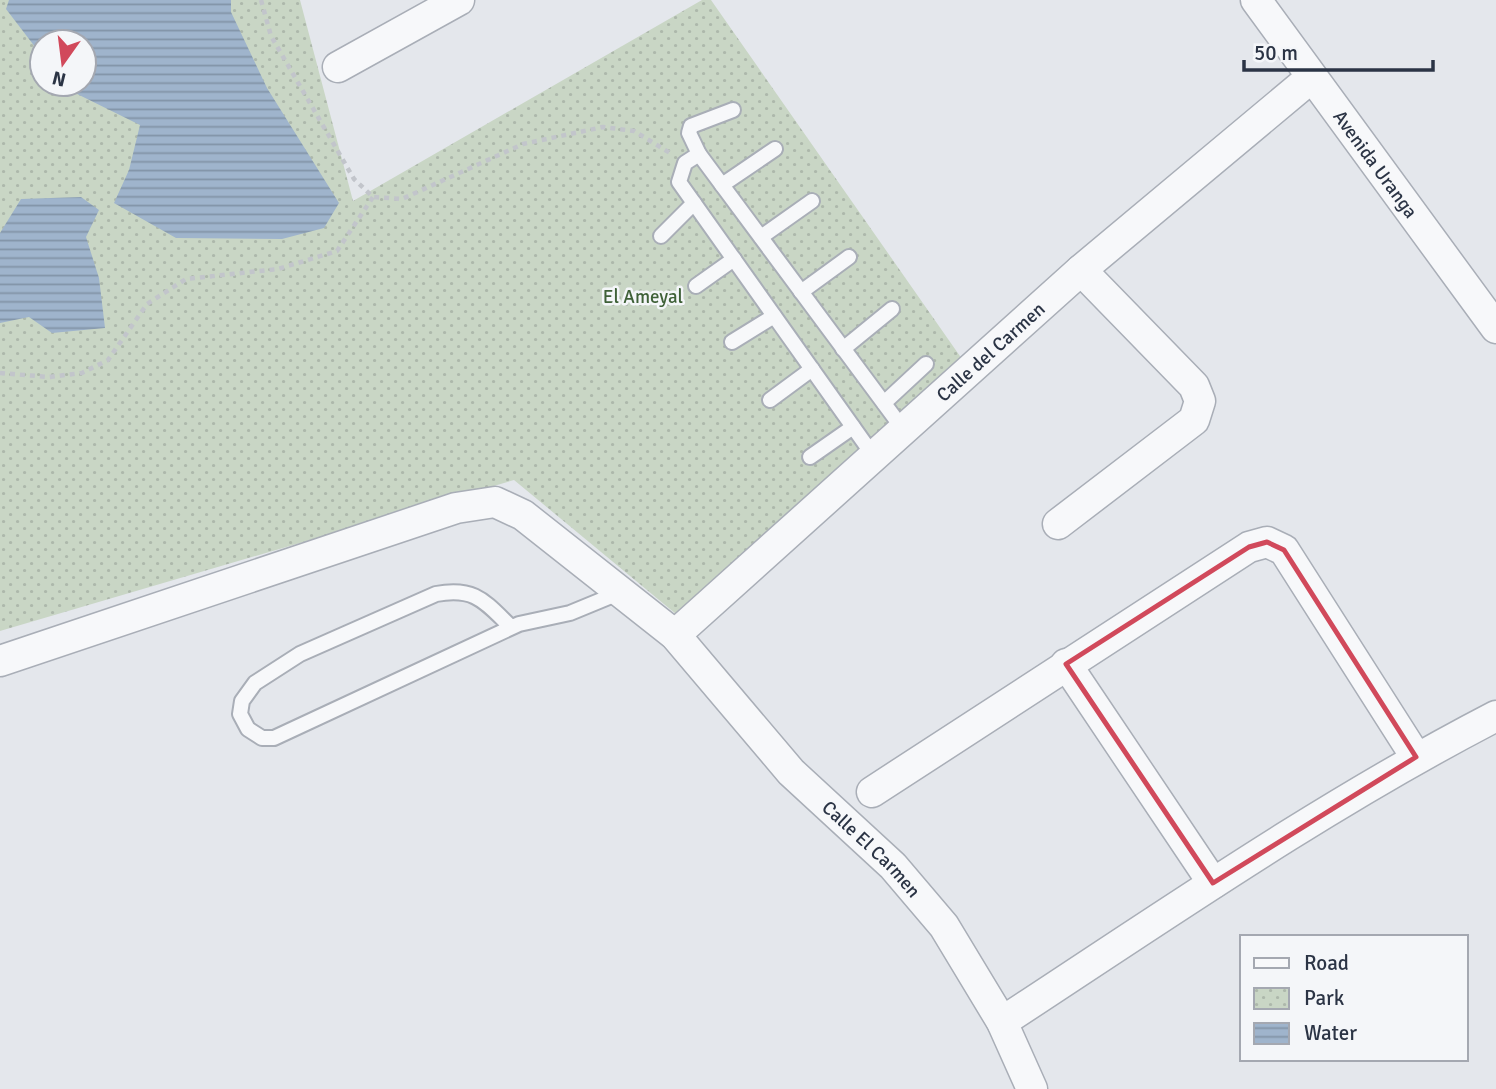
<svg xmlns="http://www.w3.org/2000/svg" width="1496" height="1089" viewBox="0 0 1496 1089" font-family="Signika,sans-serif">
<defs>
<pattern id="park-dots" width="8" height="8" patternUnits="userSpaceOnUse" patternTransform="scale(1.75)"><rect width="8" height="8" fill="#c9d6c5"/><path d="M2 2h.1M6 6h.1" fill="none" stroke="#adb8ab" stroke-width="1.8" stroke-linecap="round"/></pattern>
<pattern id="water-rules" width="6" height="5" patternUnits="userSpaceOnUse" patternTransform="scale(1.75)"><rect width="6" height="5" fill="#9fb4cc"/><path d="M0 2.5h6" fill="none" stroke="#8293a7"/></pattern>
</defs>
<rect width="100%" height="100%" fill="#e4e7ec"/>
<!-- park -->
<path fill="url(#park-dots)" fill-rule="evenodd" d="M0 0H300L353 201 702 0H711L962 359 676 614 514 480 0 631ZM42 42H84V84H42Z"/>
<!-- water -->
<g fill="url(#water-rules)">
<polygon points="9,0 231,0 231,12 267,88 339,203 324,228 282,239 176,238 114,203 129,170 140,125 67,89 64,84 84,84 84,42 42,42 42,56 6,9"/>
<polygon points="81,197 99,210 86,237 99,278 105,328 52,333 29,317 0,323 0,233 21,199"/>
</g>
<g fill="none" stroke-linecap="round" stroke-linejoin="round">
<defs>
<g id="lane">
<polyline points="699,154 689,133 691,126 733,110"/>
<polyline points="722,185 775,149"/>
<polyline points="661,236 694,203"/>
<polyline points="761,237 812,201"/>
<polyline points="696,286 734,259"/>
<polyline points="801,292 849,257"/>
<polyline points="732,342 774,316"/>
<polyline points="843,349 892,309"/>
<polyline points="770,400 812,369"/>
<polyline points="884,403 926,364"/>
<polyline points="873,455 679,182 685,163 699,154 903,429"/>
<polyline points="810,457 853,427"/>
<path d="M511 627C484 601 475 587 436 594L300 654 255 683 242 701 240 714 248 729 262 738H274L519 624 570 613 621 592"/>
</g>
<g id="street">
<path id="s1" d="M1256 0 1496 328"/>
<polyline points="338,67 459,0"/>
<polyline points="1058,524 1194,420 1200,401 1194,386 1081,270"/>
<path id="s2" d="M675 635 1081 270 1312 77"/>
<path id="s3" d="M0 661 456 508 495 502 523 515 675 635 791 772 893 866 944 926 1002 1022 1032 1089"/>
<polyline points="1066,664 1213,883"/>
<polyline points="872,792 1249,547 1267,542 1284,550 1416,757"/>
<path d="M1002 1022C1164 916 1324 805 1496 716"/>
</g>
</defs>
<!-- lane casing -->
<use href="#lane" stroke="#a9aeb7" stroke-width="18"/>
<!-- street casing -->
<use href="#street" stroke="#a9aeb7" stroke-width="33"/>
<!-- path -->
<g stroke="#c2c5cb" stroke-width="4.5" stroke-dasharray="5 5" stroke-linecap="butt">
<polyline points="261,0 271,36 354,179 373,197 402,199 523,144 603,127 634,131 670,153"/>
<polyline points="0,373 49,377 82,373 108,360 147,304 186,279 278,269 337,251 373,197"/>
</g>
<!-- lane -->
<use href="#lane" stroke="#f7f8fa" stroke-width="14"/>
<!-- street -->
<use href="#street" stroke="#f7f8fa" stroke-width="30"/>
</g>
<!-- marked area -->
<path fill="none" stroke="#d1495b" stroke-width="5" stroke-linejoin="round" d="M1267 542 1284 550 1416 757 1213 883 1066 664 1249 547Z"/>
<g text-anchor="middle" stroke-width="5" stroke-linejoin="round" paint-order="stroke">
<!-- street labels -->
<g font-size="19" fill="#2b3445" stroke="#f4f6f9">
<text dy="7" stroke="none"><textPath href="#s1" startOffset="203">Avenida Uranga</textPath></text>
<text dy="7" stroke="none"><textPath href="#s2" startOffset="424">Calle del Carmen</textPath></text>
<text dy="7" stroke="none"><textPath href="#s3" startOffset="1036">Calle El Carmen</textPath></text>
</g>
<!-- park labels -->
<g font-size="19" fill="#3f6138" stroke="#f4f6f9">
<text x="643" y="303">El Ameyal</text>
</g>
</g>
<!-- legend -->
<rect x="1240" y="935" width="228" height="126" fill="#f4f6f9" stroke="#a4a8b1" stroke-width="2"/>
<rect x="1254" y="958" width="35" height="10" fill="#f7f8fa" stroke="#a4a8b1" stroke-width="2"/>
<text x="1304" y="970" font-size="21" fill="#2b3445">Road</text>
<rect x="1254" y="988" width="35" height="21" fill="url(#park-dots)" stroke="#a4a8b1" stroke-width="2"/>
<text x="1304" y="1005" font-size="21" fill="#2b3445">Park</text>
<rect x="1254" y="1023" width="35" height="21" fill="url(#water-rules)" stroke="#a4a8b1" stroke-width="2"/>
<text x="1304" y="1040" font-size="21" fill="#2b3445">Water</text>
<!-- north arrow -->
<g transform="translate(63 63) rotate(194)"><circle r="33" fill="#f4f6f9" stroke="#a4a8b1" stroke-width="2"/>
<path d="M0-5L12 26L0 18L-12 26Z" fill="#d1495b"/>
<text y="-10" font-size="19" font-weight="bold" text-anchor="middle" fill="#2b3445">N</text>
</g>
<!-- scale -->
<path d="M1244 60v10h189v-10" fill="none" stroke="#2b3445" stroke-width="3.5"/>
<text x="1254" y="60" font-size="21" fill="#2b3445" stroke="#f4f6f9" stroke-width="5" paint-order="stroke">50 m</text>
</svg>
